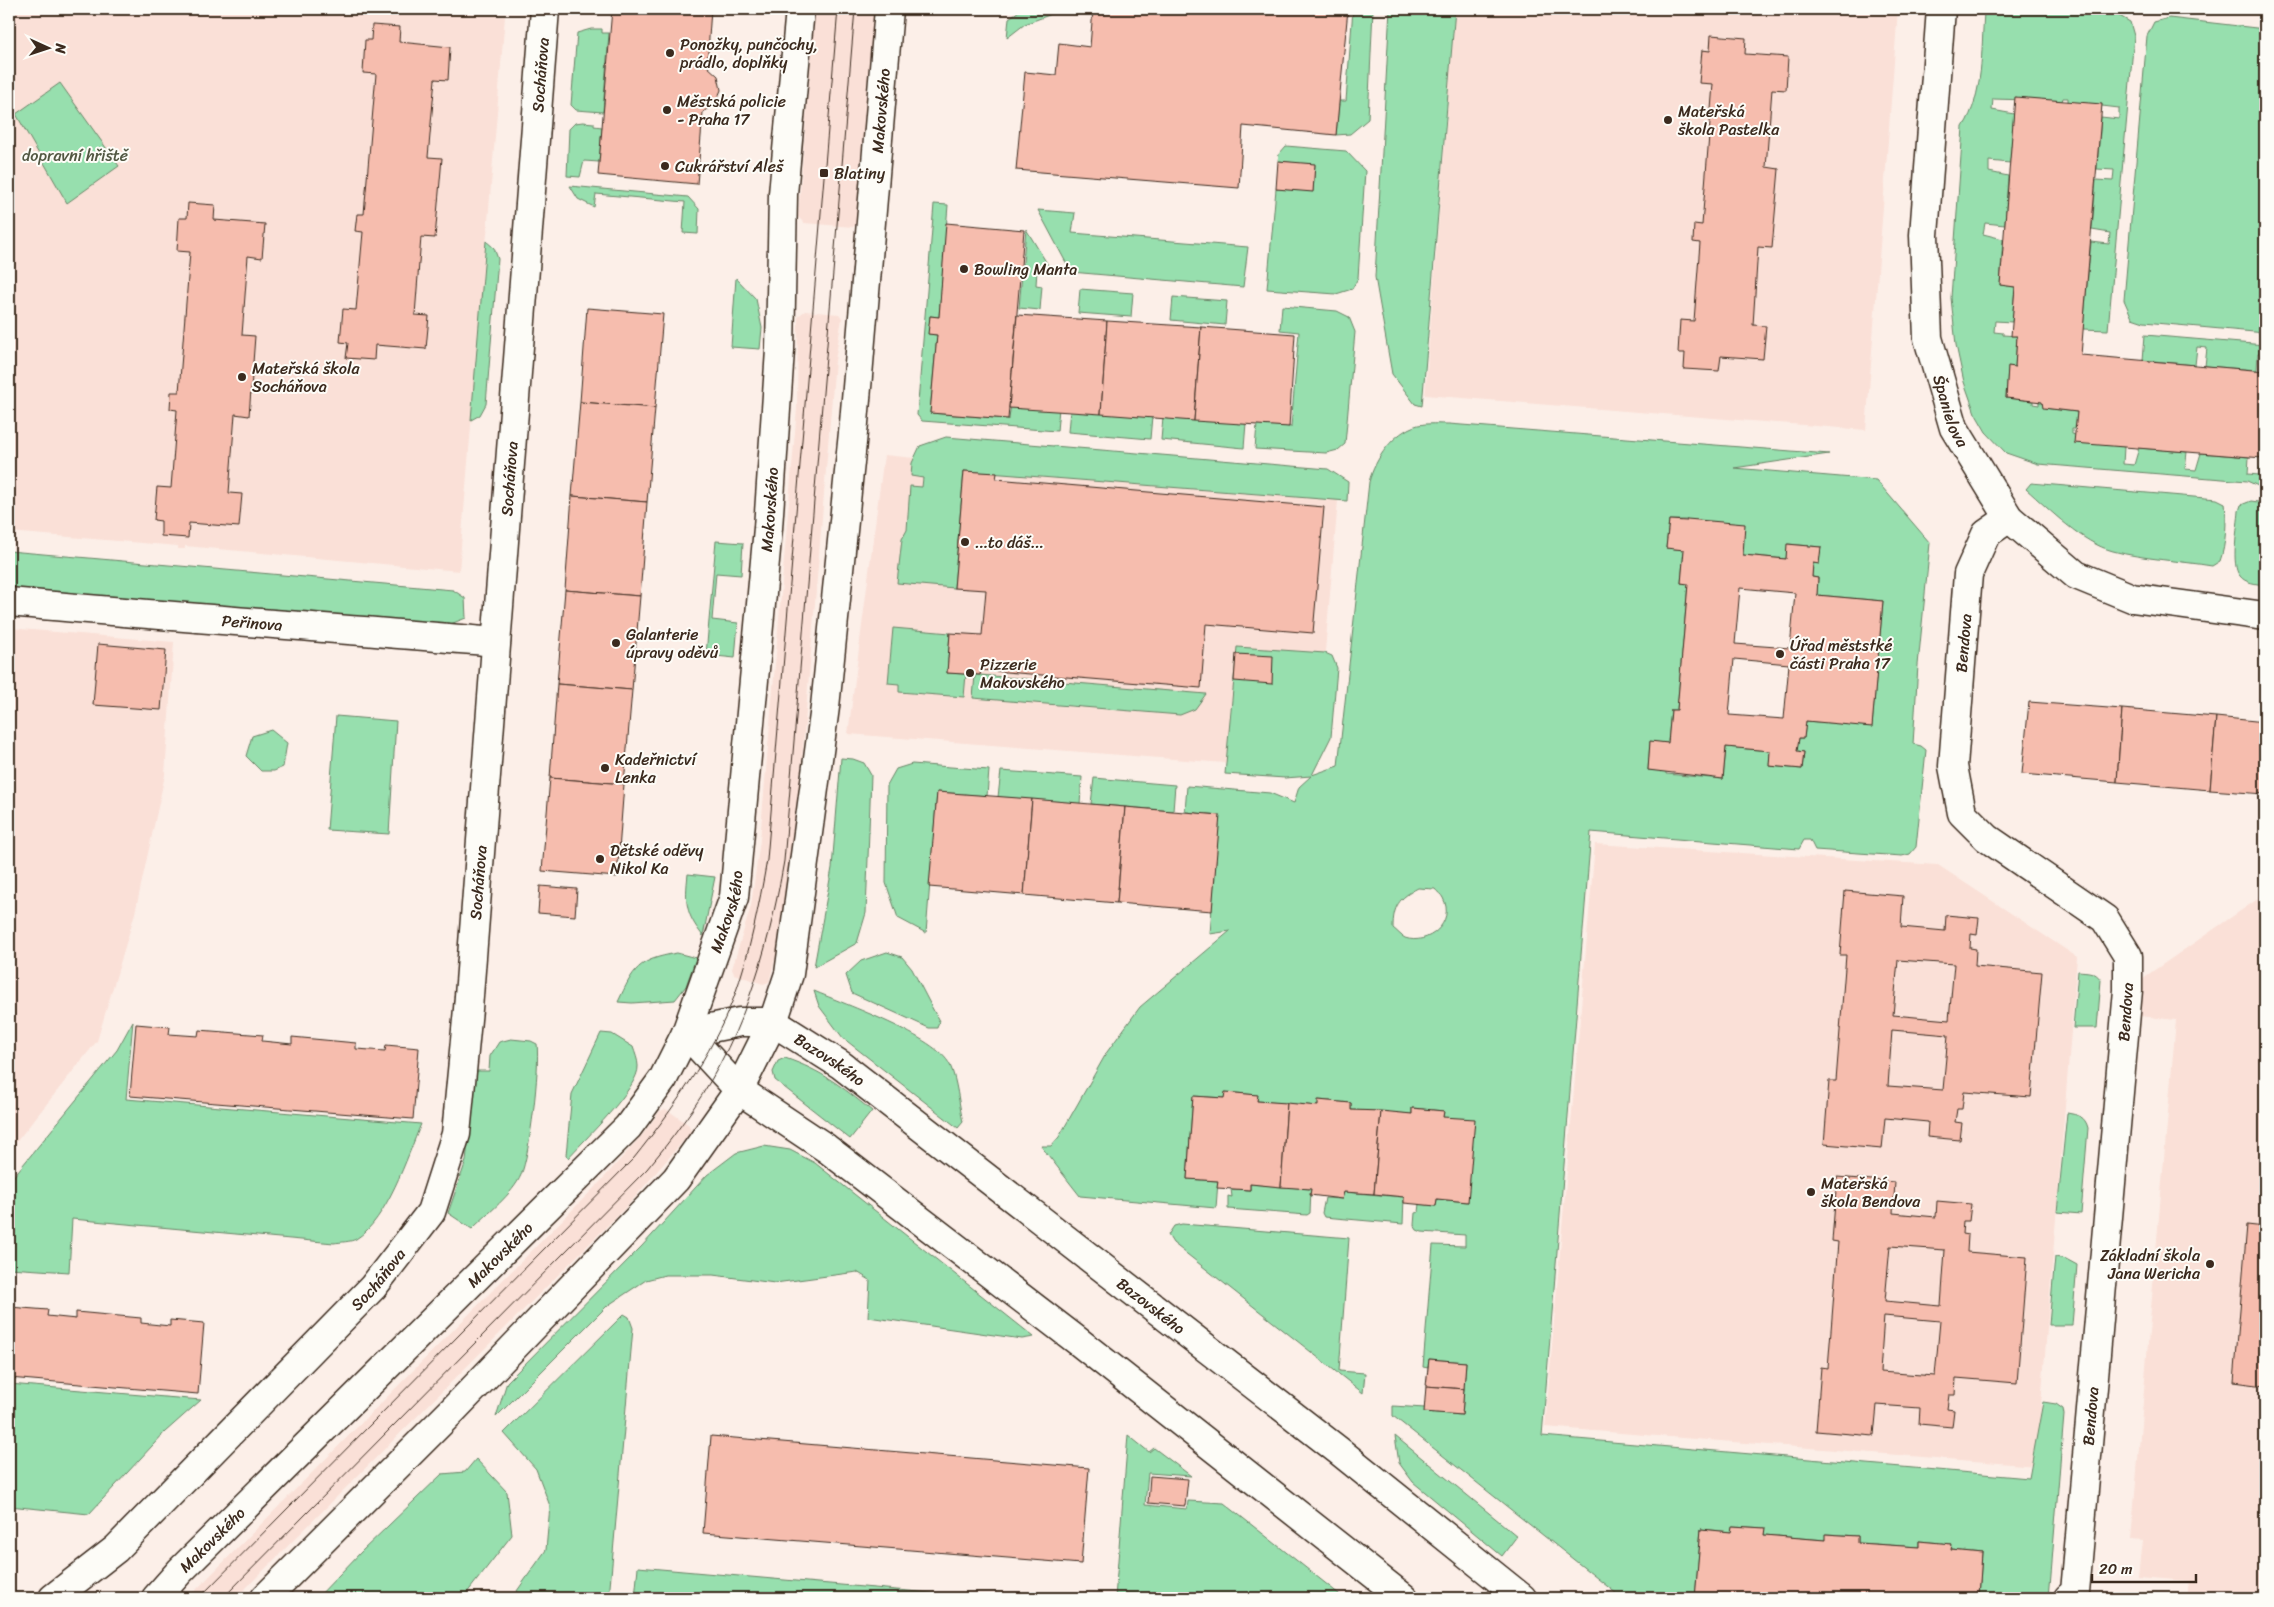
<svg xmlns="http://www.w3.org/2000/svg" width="2274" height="1607" viewBox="0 0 2274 1607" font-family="Sriracha,sans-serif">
<rect width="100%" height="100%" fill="#fcefe8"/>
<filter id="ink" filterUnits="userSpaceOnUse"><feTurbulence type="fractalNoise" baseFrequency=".02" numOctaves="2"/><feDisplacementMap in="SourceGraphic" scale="10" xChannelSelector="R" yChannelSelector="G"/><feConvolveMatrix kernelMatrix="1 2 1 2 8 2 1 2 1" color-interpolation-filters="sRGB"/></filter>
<g filter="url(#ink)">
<!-- built -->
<g fill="#fae0d7">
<polygon points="14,9 394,9 505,16 459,571 185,546 185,549 178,549 178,546 9,532 9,77"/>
<polygon points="815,9 876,9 857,224 853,227 804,223 798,217"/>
<polygon points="1455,9 1898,9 1866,430 1425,395"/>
<polygon points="805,311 839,314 842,318 835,361 794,856 780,941 769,982 763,984 734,974 732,969 751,906 760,840 797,408 798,316"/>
<polygon points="884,455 1338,500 1318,733 1238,764 848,734"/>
<polygon points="9,628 174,642 165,775 135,913 97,1041 9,1151"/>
<polygon points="1595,844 1938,865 2077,957 2036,1466 1545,1427"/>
<polygon points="2265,894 2265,1598 2189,1598 2189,1581 2138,1577 2142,1541 2131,1540 2176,1020 2140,1016 2143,978"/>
<polygon points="666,1109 689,1125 691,1132 629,1204 236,1598 188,1598 601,1181 643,1134 660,1111"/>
</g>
<!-- green -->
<g fill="#97dfae" stroke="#698466" fill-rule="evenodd">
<polygon points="1022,9 1087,9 1057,12 1025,24 1007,38 1009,18"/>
<polygon points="1353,9 1373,9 1368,119 1350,134 1336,135 1339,101 1346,101"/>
<polygon points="1390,9 1455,9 1422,406 1415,404 1392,374 1375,277"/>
<path d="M1986 9H2071L2116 14 2130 22 2134 36 2108 330 2083 329 2091 242 2109 244 2110 233 2092 230 2096 180 2113 181 2114 170 2097 169 2101 117 2119 119V108L2068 102V98H2063L2062 101 1993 99 1992 110 2014 114 2010 163 1989 161V172L2008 176 2005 225 1985 223 1983 234 2003 239 2000 285 2015 287 2012 322 1995 321 1994 332 2003 333V335L2017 336 2015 367H2008L2006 398 2033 401V404L2039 405V401L2044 402V408L2077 412 2075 429H2072V434L2124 447 2123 464 2134 465 2139 448 2187 452 2185 469 2196 470 2201 453 2249 457 2248 474 2259 475 2260 467H2262L2265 427V489L2247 481 2038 464 2006 453 1986 432 1975 413 1964 382 1956 345 1951 298 1963 127C1984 95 1981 50 1984 13Z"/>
<polygon points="2169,18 2265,29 2265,333 2144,322 2132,318 2124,300 2147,36 2154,22"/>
<polygon points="591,29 602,29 602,33 609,33 603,112 576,110 571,105 577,33"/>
<polygon points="60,83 119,166 67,203 16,114"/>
<polygon points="583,122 594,123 594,126 602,127 599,162 584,161 580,177 567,176 569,129 575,123"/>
<polygon points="1286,146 1346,151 1365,171 1358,278 1352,289 1336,294 1267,289 1276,189 1313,191 1315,165 1278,161 1279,154"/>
<polygon points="570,186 688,197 699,209 698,234 683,233 685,202 596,194 594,207 578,199"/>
<polygon points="934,204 948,205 939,317 930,316 929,334 937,335 930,413 1009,419 1011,404 1059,408 1057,431 922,421 917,415"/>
<polygon points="1038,210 1075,213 1072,233 1248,247 1243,287 1071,272"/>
<polygon points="1026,229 1051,270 1037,270 1036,285 1042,286 1040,310 1019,308"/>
<polygon points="486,241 494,248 498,259 486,404 480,415 471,420"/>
<polygon points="736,278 756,299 762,328 760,349 731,347"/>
<polygon points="1080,289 1133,293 1131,317 1078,313"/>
<polygon points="1173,297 1227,301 1225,325 1171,320"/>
<polygon points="1282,306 1337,311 1349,317 1355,332 1345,444 1338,450 1326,453 1255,449 1257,424 1291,427 1299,332 1280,330"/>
<polygon points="2145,335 2265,345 2265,353 2258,353 2257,370 2205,366 2207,348 2197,347 2195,365 2143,360"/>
<polygon points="1070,409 1152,416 1150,439 1068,432"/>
<polygon points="1163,417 1246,423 1244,448 1161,440"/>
<path d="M1449 424 1829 454 1734 468 1876 480 1930 543 1918 665 1913 744 1921 746 1926 750 1916 847 1910 854 1902 856 1815 850 1810 840H1804L1799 849 1591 832 1542 1436 2029 1478 2043 1402 2056 1404 2063 1409 2064 1415 2049 1598H1979L1982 1553 1951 1550 1952 1544 1919 1541V1547L1858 1543V1536L1826 1534 1825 1540 1764 1535V1528L1733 1526 1731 1532 1701 1529 1695 1598H1622L1393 1416V1406L1425 1408V1412L1462 1415 1466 1362 1429 1359 1428 1368 1423 1367 1433 1245 1465 1246V1235L1422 1232 1417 1230 1414 1225 1415 1213 1419 1212 1420 1204 1436 1206 1437 1199 1468 1202 1443 1117 1444 1111 1412 1108V1114L1351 1110V1103L1319 1100 1318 1106 1257 1101V1095L1226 1092 1224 1098 1193 1096 1187 1179 1218 1181 1216 1208 1080 1196 1041 1146H1051L1059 1137 1107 1052 1140 1007 1230 931 1210 934 1219 815 1185 812 1187 786 1270 793 1294 803 1299 787 1311 776 1285 778 1225 774 1237 647 1325 653 1332 656 1337 668 1331 737 1312 775 1338 766 1369 482C1375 459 1393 432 1418 425 1427 423 1440 424 1449 424ZM1669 520H1687L1743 555 1786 559 1788 544 1821 547 1819 563H1813L1812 577 1818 578 1817 595 1883 601 1872 726 1806 721 1804 738H1799L1797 751 1804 752 1802 769 1769 766 1770 751 1726 747 1723 779 1666 774V771L1648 770 1650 742 1668 743 1671 710H1677L1688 584 1681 583 1684 550 1666 548ZM1418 888 1435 889C1437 892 1442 895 1443 898 1456 922 1428 946 1405 938 1401 936 1397 931 1393 928 1393 906 1399 898 1418 888Z"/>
<polygon points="946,437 1328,469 1348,482 1347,501 964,471 954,588 897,583 902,539 907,530 910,486 922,487 923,478 911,476 912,463 920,446"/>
<path d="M2031 483 2217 499 2225 503C2227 521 2226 545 2220 561L2212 566C2182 561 2142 559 2113 551 2082 543 2050 510 2026 489Z"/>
<path d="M2251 501 2265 503V585C2257 584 2245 583 2240 576 2230 565 2238 526 2239 511L2241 505Z"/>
<polygon points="716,541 743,543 741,575 716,573 712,620 738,623 735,658 706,655"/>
<polygon points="9,551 453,590 465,598 466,618 440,628 9,591"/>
<polygon points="893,628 950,633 947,673 966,674 964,697 899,692 899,684 888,683"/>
<polygon points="975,675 980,675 1206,694 1195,709 1180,715 973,698"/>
<polygon points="336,716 396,721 389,834 327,830"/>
<polygon points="271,730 287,743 283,767 274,771 261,771 246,756 252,736"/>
<polygon points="841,758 853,759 864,763 871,775 866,913 857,943 814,967 832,868"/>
<polygon points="912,764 989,770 987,796 937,792 926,933 898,918 886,883 887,785 896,769"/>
<polygon points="1001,771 1082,777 1080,804 998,797"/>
<polygon points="1094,778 1175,785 1173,811 1091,804"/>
<path d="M688 874 715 877 703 936C685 913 685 902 688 874Z"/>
<polygon points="887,952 902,957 912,969 939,1021 937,1028 929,1028 852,993 846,975 861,961"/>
<path d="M677 953 696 958 686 986 675 1000 632 1003 618 1002C634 968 637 960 677 953Z"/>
<path d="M2078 971C2088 972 2095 971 2101 980L2097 1028H2073Z"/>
<path d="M814 991C845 1004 937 1037 950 1065 957 1080 959 1105 963 1122L958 1128 843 1038 819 1006Z"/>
<path d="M133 1021 126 1099 421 1124C407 1157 387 1220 356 1239 351 1242 340 1242 334 1243L72 1219 69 1272 9 1268V1182L117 1050Z"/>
<path d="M601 1033 612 1034 633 1047C635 1053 638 1060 638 1066 640 1087 583 1141 568 1158L566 1155 572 1094Z"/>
<path d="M511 1039 531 1041 537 1044C540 1067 530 1154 521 1175 513 1194 487 1214 472 1229L448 1213 466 1161 476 1071H489L490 1056 499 1042Z"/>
<path d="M785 1058C823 1071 841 1086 872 1111L850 1139 775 1080 773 1072 778 1061Z"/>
<path d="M2067 1113C2078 1115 2085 1116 2088 1128L2081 1214 2057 1212Z"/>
<polygon points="764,1146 790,1150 815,1163 1034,1337 1022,1339 868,1317 870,1280 857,1272 775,1283 713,1275 665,1275 646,1280 607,1306 496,1417 507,1382 642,1246 707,1175 736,1153"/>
<polygon points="1250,1184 1311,1189 1310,1213 1307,1215 1228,1209 1228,1196 1232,1197 1231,1189 1250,1190"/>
<polygon points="1344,1192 1404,1197 1403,1224 1324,1217 1322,1213 1325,1198 1342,1199"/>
<polygon points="1182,1224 1349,1238 1339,1371 1365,1373 1363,1393 1173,1243 1168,1235 1174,1226"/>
<polygon points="2055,1257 2066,1259 2077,1265 2072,1325 2049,1325"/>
<polygon points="624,1314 629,1317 633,1328 609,1598 512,1598 546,1550 550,1506 536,1469 504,1433"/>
<polygon points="9,1384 201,1400 165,1432 89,1514 9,1506"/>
<polygon points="1128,1435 1149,1452 1154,1448 1191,1476 1148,1473 1145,1505 1187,1509 1188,1501 1224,1503 1344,1598 1115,1598"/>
<polygon points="1395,1436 1517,1536 1502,1556 1413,1482 1399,1463"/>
<polygon points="476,1459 507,1492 512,1535 463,1598 317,1598 361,1552 442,1474 465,1472"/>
<polygon points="638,1567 987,1598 635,1598"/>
</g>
<!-- building -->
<g fill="#f6bdae" stroke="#3b2a1e" fill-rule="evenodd">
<polygon points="612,9 711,9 707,66 718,76 721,90 715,104 703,112 697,184 598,175"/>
<polygon points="1093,9 1348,9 1336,135 1243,126 1239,188 1016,170 1025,72 1056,75 1059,43 1090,47"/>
<polygon points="372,25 400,27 399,42 450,47 448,80 435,79 428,157 442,158 435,238 421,237 415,315 429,316 426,349 375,345 374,360 346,358 348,343 340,342 343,309 356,310 363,232 355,231 357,214 364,214 376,74 363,73 365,40 371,40"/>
<polygon points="1711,35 1746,38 1745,54 1788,57 1786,90 1772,89 1766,167 1779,169 1772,248 1758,247 1753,325 1766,326 1763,359 1721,356 1719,371 1684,369 1685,353 1678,353 1680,320 1694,321 1700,243 1693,242 1694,224 1702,225 1713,84 1699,83 1702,50 1710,51"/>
<polygon points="2015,97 2102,104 2081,355 2265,371 2263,458 2074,443 2077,412 2043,408 2042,402 2006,398 2008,366 2015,367 2017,336 2011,336 2015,287 2000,285"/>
<polygon points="1278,161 1315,164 1313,192 1276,189"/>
<polygon points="188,203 215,205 214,220 265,224 262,258 248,256 242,335 255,336 249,416 235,414 229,493 242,494 239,527 189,523 188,538 161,536 161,521 154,520 157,487 171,488 177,410 170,409 171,392 179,392 190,252 177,251 179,218 187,218"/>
<polygon points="946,223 1024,230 1008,419 930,413 937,335 928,334 930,316 939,317"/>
<polygon points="587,308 663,314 655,408 580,402"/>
<polygon points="1017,315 1107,321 1101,414 1009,408"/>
<polygon points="1107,321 1201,327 1194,421 1101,414"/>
<polygon points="1201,327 1295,334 1289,427 1194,421"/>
<polygon points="580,402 655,408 647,502 572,496"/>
<polygon points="964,471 997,473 996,479 1324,507 1313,633 1206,624 1201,688 981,670 980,675 947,673 950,633 982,635 986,590 954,588"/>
<polygon points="572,496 647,502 640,596 565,590"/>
<path d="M1687 519 1745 524 1743 555 1786 559 1787 544 1821 547 1819 564 1813 563 1812 577 1818 578 1817 595 1883 601 1872 727 1806 721 1804 738H1799L1797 751 1804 752 1802 769 1769 766 1770 751 1726 747 1723 779 1648 770 1650 741 1668 743 1671 710H1677L1688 584 1681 583 1684 550 1666 548 1669 520 1687 521ZM1740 588 1795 593 1790 648 1735 644ZM1734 659 1789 664 1784 719 1729 715Z"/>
<polygon points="565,590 640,596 632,690 557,684"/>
<polygon points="98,644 166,650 161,710 93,705"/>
<polygon points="1236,654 1273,656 1272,684 1234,681"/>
<polygon points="557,684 632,690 624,784 550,778"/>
<polygon points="2029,702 2122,709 2117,782 2022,774"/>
<polygon points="2122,709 2216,717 2210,790 2117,782"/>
<polygon points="2216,717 2265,722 2265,794 2210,790"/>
<polygon points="550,778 624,784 617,877 542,871"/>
<polygon points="937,792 1032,799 1024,895 929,887"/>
<polygon points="1032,799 1125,807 1117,903 1024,895"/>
<polygon points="1125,807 1220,815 1212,911 1117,903"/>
<polygon points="540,886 577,889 575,916 538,913"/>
<path d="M1845 891 1903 896 1901 927 1945 931 1946 915 1979 918 1977 935 1971 934 1970 948 1976 949 1975 966 2042 972 2031 1097 1964 1092 1962 1109H1957L1955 1122 1962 1123 1960 1140 1927 1137 1928 1122 1885 1118 1882 1149 1824 1144 1829 1081H1836L1846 955H1840ZM1898 960 1954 964 1949 1020 1893 1015ZM1892 1030 1948 1035 1943 1090 1888 1086Z"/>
<polygon points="136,1024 170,1027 169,1034 198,1036 199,1030 263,1035 262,1041 292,1044 292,1037 356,1043 356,1049 385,1051 386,1045 419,1048 413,1119 130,1096"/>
<polygon points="1225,1092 1258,1095 1257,1101 1287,1103 1281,1187 1250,1184 1250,1190 1217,1188 1218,1181 1187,1179 1193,1096 1224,1098"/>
<polygon points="1318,1100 1351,1103 1351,1110 1381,1111 1374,1194 1344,1192 1342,1199 1310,1195 1311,1189 1281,1187 1287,1103 1318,1106"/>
<polygon points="1412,1108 1444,1111 1443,1117 1475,1119 1468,1202 1437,1199 1436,1206 1404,1203 1404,1197 1374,1194 1381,1111 1412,1114"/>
<path d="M1837 1177 1895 1182 1893 1213 1936 1217 1937 1201 1971 1204 1969 1221H1963L1962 1234 1968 1235 1967 1252 2027 1257 2017 1383 1956 1378 1955 1395H1949L1947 1409 1954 1410 1952 1427 1919 1424 1920 1408 1877 1405 1874 1436 1816 1431 1821 1367 1828 1368 1838 1242 1832 1241ZM1890 1246 1945 1250 1941 1306 1885 1301ZM1884 1316 1940 1321 1935 1376 1880 1372Z"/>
<polygon points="2247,1225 2265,1227 2265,1386 2234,1382"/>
<polygon points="9,1307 48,1310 47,1316 76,1319 76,1312 141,1318 141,1323 170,1326 170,1320 204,1323 198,1394 9,1378"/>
<polygon points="1429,1359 1466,1362 1464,1389 1426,1386"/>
<polygon points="1426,1386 1464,1389 1462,1415 1424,1412"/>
<polygon points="711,1436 1089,1468 1081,1564 703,1533"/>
<polygon points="1150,1476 1188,1479 1185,1506 1148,1503"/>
<polygon points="1732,1526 1765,1528 1764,1535 1825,1540 1825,1534 1858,1536 1858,1543 1919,1547 1919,1541 1952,1544 1951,1550 1982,1553 1979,1598 1695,1598 1701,1529 1731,1532"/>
</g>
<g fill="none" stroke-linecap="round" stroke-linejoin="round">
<defs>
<g id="street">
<path id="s1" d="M1941 9 1924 235 1928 338 1954 428 2009 518 2076 575 2132 598 2265 616"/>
<polyline points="2009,518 1986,534 1968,574 1953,766 1962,813 1987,838 2105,919 2128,956 2128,990 2075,1592 2068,1598"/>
<path id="s2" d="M9 602C171 617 334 628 496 642"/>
<path id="s3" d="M53 1598 116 1549 373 1287 431 1212 456 1134 468 1009 545 9"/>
<path id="s4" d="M1404 1598 1079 1342 826 1148 739 1090 686 1033 740 1022H773L841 1065 1339 1451 1522 1598"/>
</g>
<g id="secondary">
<path id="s5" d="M156 1598 180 1571 628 1127 663 1079 686 1033 734 897 768 528 780 350 783 194 800 9"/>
<path id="s6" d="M265 1598 453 1410 676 1179 739 1090 773 1022 789 974 825 707 854 423 889 9"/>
</g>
</defs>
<!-- street casing -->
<use href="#street" stroke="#3b2a1e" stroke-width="31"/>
<!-- secondary casing -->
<use href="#secondary" stroke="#3b2a1e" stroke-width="31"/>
<!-- street -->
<use href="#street" stroke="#fdfcf7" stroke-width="28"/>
<!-- secondary -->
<use href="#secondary" stroke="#fdfcf7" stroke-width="28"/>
<!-- tram -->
<g stroke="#3b2a1e" stroke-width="1">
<path d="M199 1598 634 1158C673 1109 711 1056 734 997 750 953 759 905 767 860L838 9"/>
<path d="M223 1598 647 1169C659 1154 671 1140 682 1124 740 1047 768 954 784 861L855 9"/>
</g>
</g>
</g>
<!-- markers -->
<g fill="#3b2a1e" stroke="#fdfcf7" stroke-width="2">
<circle cx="670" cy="53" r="5"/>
<circle cx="667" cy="110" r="5"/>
<circle cx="1668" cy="120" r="5"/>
<circle cx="665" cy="166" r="5"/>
<rect x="819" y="168" width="10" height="10" rx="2.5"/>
<circle cx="964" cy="269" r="5"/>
<circle cx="242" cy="377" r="5"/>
<circle cx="965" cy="542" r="5"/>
<circle cx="616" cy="643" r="5"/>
<circle cx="1780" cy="654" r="5"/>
<circle cx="970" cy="673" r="5"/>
<circle cx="605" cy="768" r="5"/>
<circle cx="600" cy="859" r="5"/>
<circle cx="1811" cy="1192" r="5"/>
<circle cx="2210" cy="1264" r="5"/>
</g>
<g text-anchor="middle" stroke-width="4" stroke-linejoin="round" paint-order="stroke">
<!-- poi labels -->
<g font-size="16" fill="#3b2a1e" stroke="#fdfcf7" text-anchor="start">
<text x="680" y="50">Ponožky, punčochy,<tspan x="680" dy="18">prádlo, doplňky</tspan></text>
<text x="677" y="107">Městská policie<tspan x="677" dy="18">- Praha 17</tspan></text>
<text x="1678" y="117">Mateřská<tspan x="1678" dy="18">škola Pastelka</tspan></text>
<text x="675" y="172">Cukrářství Aleš</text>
<text x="834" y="179">Blatiny</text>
<text x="974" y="275">Bowling Manta</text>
<text x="252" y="374">Mateřská škola<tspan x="252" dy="18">Socháňova</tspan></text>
<text x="975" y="548">…to dáš…</text>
<text x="626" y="640">Galanterie<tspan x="626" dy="18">úpravy oděvů</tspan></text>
<text x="1790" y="651">Úřad měststké<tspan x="1790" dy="18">části Praha 17</tspan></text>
<text x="980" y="670">Pizzerie<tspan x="980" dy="18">Makovského</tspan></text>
<text x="615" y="765">Kadeřnictví<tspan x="615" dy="18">Lenka</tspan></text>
<text x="610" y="856">Dětské oděvy<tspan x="610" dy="18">Nikol Ka</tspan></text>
<text x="1821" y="1189">Mateřská<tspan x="1821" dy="18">škola Bendova</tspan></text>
<text x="2200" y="1261" text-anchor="end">Základní škola<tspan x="2200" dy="18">Jana Wericha</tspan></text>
</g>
<!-- street labels -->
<g font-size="16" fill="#3b2a1e" stroke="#fdfcf7">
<text dy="6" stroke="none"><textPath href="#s3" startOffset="1686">Socháňova</textPath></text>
<text dy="6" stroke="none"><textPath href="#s6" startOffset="1691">Makovského</textPath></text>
<text dy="6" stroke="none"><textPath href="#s1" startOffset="406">Španielova</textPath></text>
<text dy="6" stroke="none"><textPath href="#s3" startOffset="1281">Socháňova</textPath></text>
<text dy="6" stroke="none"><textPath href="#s5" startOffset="1311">Makovského</textPath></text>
<text dy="6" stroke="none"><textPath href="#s2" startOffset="244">Peřinova</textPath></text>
<text transform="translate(1963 643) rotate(-85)" y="6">Bendova</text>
<text dy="6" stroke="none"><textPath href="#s3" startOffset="876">Socháňova</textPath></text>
<text dy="6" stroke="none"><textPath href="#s5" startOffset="906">Makovského</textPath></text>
<text transform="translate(2125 1012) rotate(-86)" y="6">Bendova</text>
<text dy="6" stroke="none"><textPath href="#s4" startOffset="1071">Bazovského</textPath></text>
<text dy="6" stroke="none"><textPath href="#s5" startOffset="486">Makovského</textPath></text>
<text dy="6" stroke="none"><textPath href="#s3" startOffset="456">Socháňova</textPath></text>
<text dy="6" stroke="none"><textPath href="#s4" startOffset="1476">Bazovského</textPath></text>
<text transform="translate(2090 1416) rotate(-85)" y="6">Bendova</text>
<text dy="6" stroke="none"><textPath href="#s5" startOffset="81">Makovského</textPath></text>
</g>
<!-- park labels -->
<g font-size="16" fill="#525742" stroke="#fdfcf7">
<text x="75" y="161">dopravní hřiště</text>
</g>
</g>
<!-- margin -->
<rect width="2274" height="1607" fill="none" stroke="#fdfcf7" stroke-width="30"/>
<rect x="15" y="15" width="2244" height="1577" fill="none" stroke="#3b2a1e" stroke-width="2" filter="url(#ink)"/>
<!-- north arrow -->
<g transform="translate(48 48) rotate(93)" stroke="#fdfcf7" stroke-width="4" paint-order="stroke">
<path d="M0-4L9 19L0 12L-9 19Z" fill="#3b2a1e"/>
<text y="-8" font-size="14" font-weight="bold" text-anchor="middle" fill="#3b2a1e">N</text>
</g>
<!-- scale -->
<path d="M2092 1574v8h104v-8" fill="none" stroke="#3b2a1e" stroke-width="2.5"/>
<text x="2099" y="1574" font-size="15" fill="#3b2a1e" stroke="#fdfcf7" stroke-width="4" paint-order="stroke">20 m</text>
</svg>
